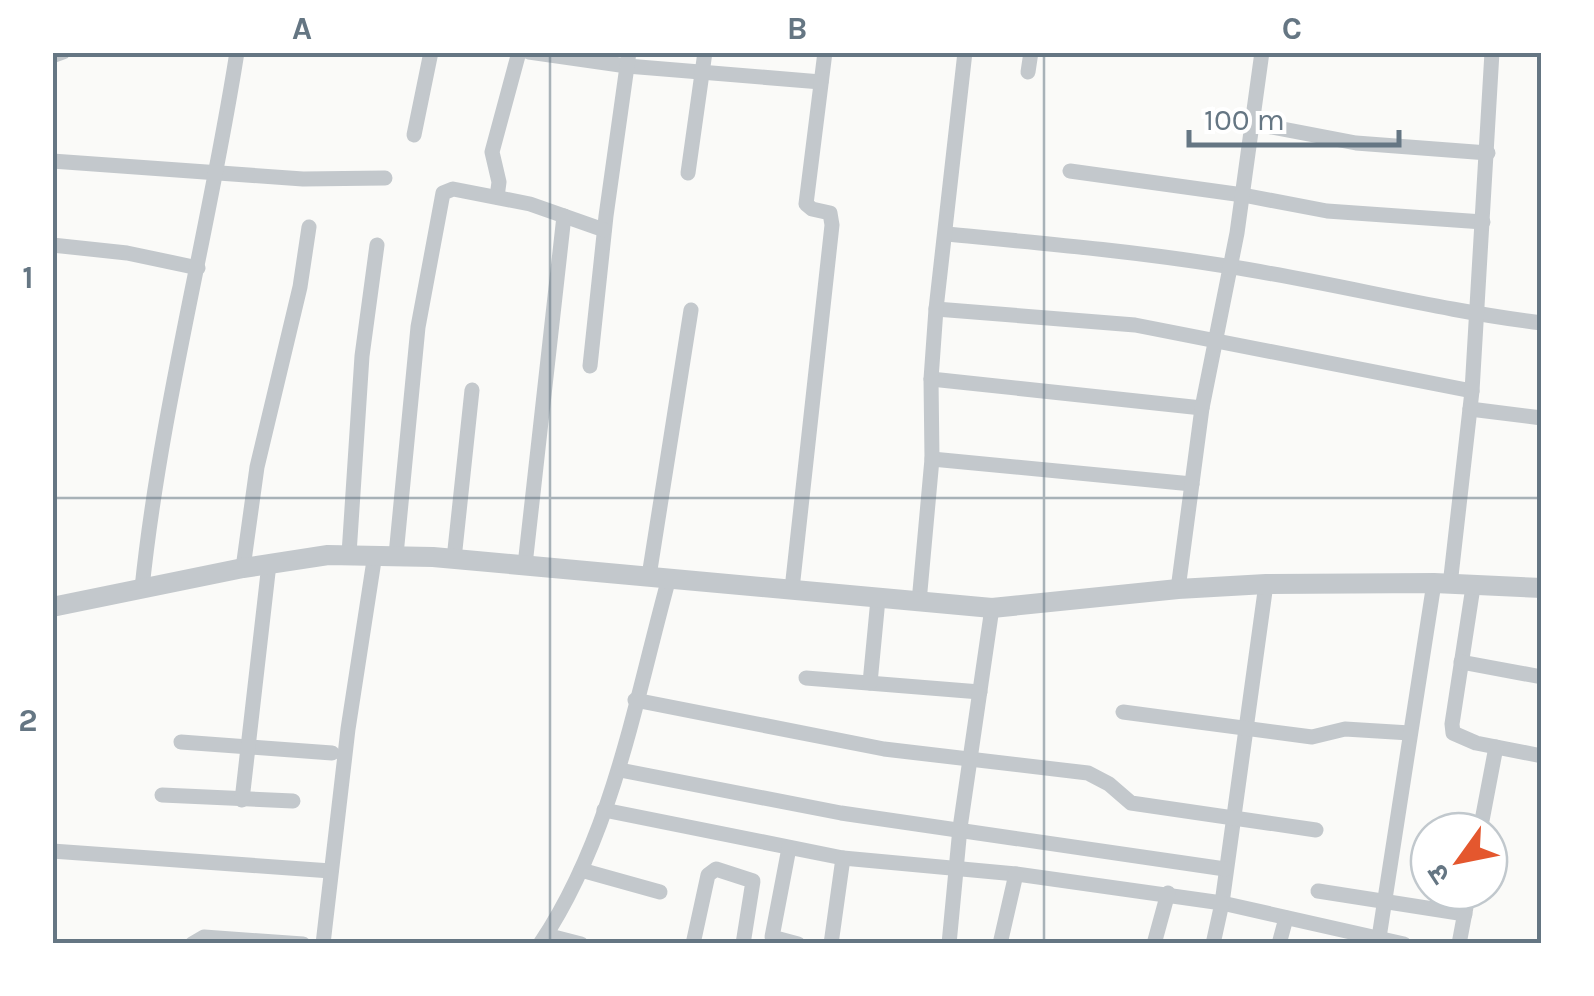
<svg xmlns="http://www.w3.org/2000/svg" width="1594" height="996" viewBox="0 0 1594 996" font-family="Karla,'Noto Sans Devanagari',sans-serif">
<rect width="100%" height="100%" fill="#fafaf8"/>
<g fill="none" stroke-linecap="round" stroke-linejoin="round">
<!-- minor -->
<g stroke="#c3c8cc" stroke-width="15">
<polyline points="529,52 627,66 821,82"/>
<polyline points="52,56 63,52"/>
<polyline points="1028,72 1031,52"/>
<polyline points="1251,123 1356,143 1488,153"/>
<polyline points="414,135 431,52"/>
<polyline points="52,161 303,179 385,178"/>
<polyline points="1070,171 1243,195 1327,211 1483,222"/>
<polyline points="688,173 705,52"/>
<polyline points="497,197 499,182 492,152 519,52"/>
<path d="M946 234C1040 243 1133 251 1226 266 1332 282 1435 310 1542 323"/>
<polyline points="52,245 127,253 198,268"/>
<polyline points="936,309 1135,325 1472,391"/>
<polyline points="590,366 606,216 629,52"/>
<polyline points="931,379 1202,408"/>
<polyline points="1470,409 1542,418"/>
<polyline points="932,459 1192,484"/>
<polyline points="349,554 362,356 377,245"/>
<polyline points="396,555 418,327 443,193 453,189 530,204 604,230"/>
<polyline points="454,559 472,390"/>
<polyline points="525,565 564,216"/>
<polyline points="243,568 257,467 300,287 309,227"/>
<polyline points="649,576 691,310"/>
<polyline points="1266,584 1222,903 1404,944"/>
<polyline points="1450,585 1472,391 1492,52"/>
<polyline points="1473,587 1452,724 1453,733 1476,743 1542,756"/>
<path d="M142 588C161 407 209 231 237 52"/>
<polyline points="792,589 832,225 830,213 812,209 806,204 825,52"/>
<polyline points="1178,589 1202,408 1237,233 1262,52"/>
<polyline points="919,602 932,459 931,379 936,309 965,52"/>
<polyline points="1461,662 1542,677"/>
<polyline points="806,678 980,692"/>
<polyline points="870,683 878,599"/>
<polyline points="635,700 884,749 1088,773 1109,784 1131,803 1316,830"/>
<polyline points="1123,712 1312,737 1345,729 1410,733"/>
<polyline points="181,742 332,753"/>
<polyline points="620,770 841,813 1225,869"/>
<polyline points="162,795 293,801"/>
<polyline points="242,800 269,564"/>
<polyline points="604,810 843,858"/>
<polyline points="1480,831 1496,747"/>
<polyline points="789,848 772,937 798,944"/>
<polyline points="52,851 331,871"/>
<polyline points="581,870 660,892"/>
<polyline points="1318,891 1465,914"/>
<polyline points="546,935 581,944"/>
<polyline points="192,944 204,937 303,944"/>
<polyline points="323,944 348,729 375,554"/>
<path d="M540 944C613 835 635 701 669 578"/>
<polyline points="693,944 708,875 716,869 753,881 743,944"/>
<polyline points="831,944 843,858 1016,874 1222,903 1213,944"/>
<polyline points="949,944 960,828 992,608"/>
<polyline points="1000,944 1016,874"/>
<polyline points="1154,944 1168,893"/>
<polyline points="1279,944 1286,918"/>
<polyline points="1378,944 1434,583"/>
<polyline points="1459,944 1469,891"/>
</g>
<!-- tertiary -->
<polyline stroke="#c3c8cc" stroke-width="20" points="52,607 243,568 328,555 433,557 992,608 1178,589 1266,584 1434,583 1542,588"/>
</g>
<!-- grid -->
<path fill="none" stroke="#657683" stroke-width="2.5" stroke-opacity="0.55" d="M550 52V944M1044 52V944M52 498H1542"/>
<!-- border -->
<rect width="1594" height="996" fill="none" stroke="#ffffff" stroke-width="110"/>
<!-- north arrow -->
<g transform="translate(1459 861) rotate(237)"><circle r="48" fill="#ffffff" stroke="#c1c8cd" stroke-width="2.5"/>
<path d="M0-8L18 38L0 25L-18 38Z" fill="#e4572e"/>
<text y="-15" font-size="28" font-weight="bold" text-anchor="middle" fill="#657683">उ</text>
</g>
<!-- scale -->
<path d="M1189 130v15h210v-15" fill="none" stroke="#657683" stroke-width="5"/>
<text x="1204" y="130" font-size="30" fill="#657683" stroke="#ffffff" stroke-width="8" paint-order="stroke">100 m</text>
<rect x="55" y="55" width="1484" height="886" fill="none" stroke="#657683" stroke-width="4"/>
<g font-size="32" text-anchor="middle" font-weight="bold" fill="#657683">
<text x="302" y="39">A</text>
<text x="797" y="39">B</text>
<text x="1292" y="39">C</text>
<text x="28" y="288">1</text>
<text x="28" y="731">2</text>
</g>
</svg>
